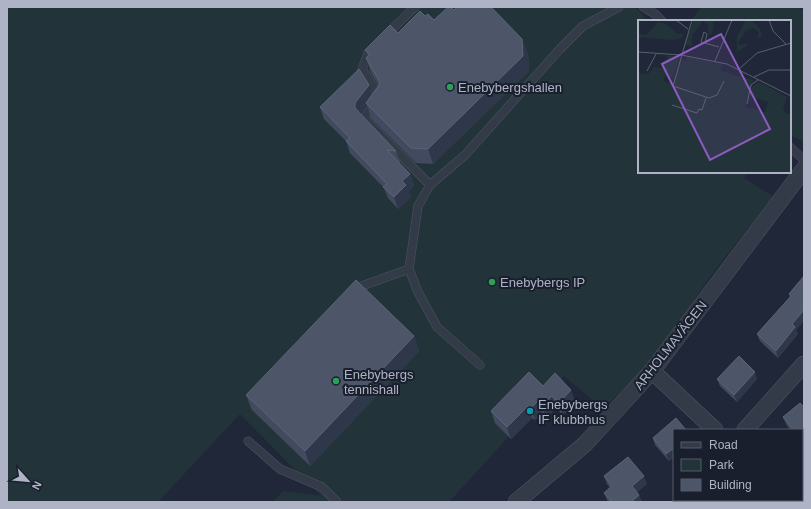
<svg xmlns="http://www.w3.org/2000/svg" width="811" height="509" viewBox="0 0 811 509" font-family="Arial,sans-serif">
<rect width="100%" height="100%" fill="#202738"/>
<!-- green -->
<g fill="#223439">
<polygon points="7,7 635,7 648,21 639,21 639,172 750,172 744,178 773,196 710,277 672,332 640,374 603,409 564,376 449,502 273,502 283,491 318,495 322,497 240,414 158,502 7,502"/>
<polygon points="702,7 798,7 804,12 804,141 795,138 790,134 790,21 690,21"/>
</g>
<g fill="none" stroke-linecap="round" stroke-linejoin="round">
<defs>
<g id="lane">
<polyline points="643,7 655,14 662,21"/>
<polyline points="387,34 415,7"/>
<polyline points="374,47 368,53 362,69 380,97 364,118 430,185"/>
<polyline points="790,147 804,160"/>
<polyline points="359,287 409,269"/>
<polyline points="480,365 437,327 418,292 409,269 418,206 430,185 465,155 559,50 583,26 619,7"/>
<polyline points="248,441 280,469 322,487 337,502"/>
</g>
<g id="street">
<polyline points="652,371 715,430"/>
<polyline points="745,430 804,364"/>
<polyline points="778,500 780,502"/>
<polyline points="516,502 585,444 652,371 804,169"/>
</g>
</defs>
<!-- lane casing -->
<use href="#lane" stroke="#4e5463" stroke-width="9"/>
<!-- street casing -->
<use href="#street" stroke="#4e5463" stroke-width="17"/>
<!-- lane -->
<use href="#lane" stroke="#333a48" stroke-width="8"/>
<!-- street -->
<use href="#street" stroke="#333a48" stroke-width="16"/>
</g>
<!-- wall -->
<g fill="#414a5e">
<polygon points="425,16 434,20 522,39 528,54 529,71 433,164 416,163 371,118 367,105 360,114 396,151 400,162 399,162 410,174 414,186 409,191 411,197 398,209 388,198 384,188 350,153 346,141 324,119 320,107 369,85 372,94 379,86 371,73 366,58 368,57 365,50 398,33"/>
<polygon points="804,276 804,320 796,330 798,334 778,358 760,341 757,334 790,297 789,294"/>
<polygon points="414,336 419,351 310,466 252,410 246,395"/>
<polygon points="717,379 757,379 737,402 720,386"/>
<polygon points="543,386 576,402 563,415 556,408 547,418 542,413 535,420 532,418 511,439 495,423 491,411"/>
<polygon points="804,407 804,475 802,473 802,430 790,430 786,424 783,417"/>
<polygon points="674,430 674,457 669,461 655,445 653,438"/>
<polygon points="604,476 647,484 637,492 639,495 642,502 608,502 604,493 610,488 607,484"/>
<polygon points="804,478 804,498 802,493 803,491 802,491 802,479"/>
</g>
<!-- shaded-wall -->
<g fill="#2f374a">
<polygon points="522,39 528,54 529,71 433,164 428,149"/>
<polygon points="369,85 373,97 366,103 367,105 359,115 355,108 355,103"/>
<polygon points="410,174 414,186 409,191 411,197 398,209 394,197 402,181"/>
<polygon points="804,310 804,320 796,330 798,334 778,358 776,351 792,324"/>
<polygon points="414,336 419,351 310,466 305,451"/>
<polygon points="755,372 757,379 737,402 734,395"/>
<polygon points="571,390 576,402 563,415 559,403"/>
<polygon points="552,396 556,408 547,418 542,406"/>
<polygon points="538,401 542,413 535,420 531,408"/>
<polygon points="528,406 532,418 511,439 507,427"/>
<polygon points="674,448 674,457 669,461 666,454"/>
<polygon points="644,476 647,484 635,494 632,486"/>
<polygon points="639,495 642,502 631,502"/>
</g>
<!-- building -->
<g fill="#4d5569" stroke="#5c6477">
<polygon points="448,7 451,7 454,10 457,7 491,7 522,39 523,56 428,149 411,148 366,103 379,85 380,82 366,58 370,54 365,50 390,25 398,33 420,11 425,16 428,14 434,20"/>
<polygon points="359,69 369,85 355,103 355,108 396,151 387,150 410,174 402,181 406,185 394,197 383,187 387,184 346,141 350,138 320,107"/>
<polygon points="804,276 804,310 792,324 795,327 776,351 757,334 791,296 789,294"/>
<polygon points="356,280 414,336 305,451 246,395"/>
<polygon points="739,356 755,372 734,395 717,379"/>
<polygon points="529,372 543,386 555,373 571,390 559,403 552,396 542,406 538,401 531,408 528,406 507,427 491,411"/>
<polygon points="800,403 804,407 804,471 802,469 802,430 794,430 783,417"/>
<polygon points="676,418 686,430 674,430 674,448 666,454 653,438"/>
<polygon points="628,457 644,476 632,486 639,495 631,502 612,502 604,493 612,486 604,476"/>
<polygon points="804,478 804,489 802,487 802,479"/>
<polygon points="804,490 804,495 802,492"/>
<polygon points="700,500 720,500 721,502 698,502"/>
</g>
<!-- markers -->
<g fill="#2e9e5b" stroke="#191f2d" stroke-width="1.5">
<circle cx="450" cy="87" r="4"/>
<circle cx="492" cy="282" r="4"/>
<circle cx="336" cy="381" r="4"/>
</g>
<circle fill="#0f9aa8" stroke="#191f2d" stroke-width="1.5" cx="530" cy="411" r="4"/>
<g text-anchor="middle" stroke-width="4" stroke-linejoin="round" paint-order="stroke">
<!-- poi labels -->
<g font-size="13" fill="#aeb4c5" stroke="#191f2d" text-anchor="start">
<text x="458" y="92">Enebybergshallen</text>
<text x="500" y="287">Enebybergs IP</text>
<text x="344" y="379">Enebybergs<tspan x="344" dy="15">tennishall</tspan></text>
<text x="538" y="409">Enebybergs<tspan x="538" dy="15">IF klubbhus</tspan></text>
</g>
<!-- street labels -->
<g font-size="13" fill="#aeb4c5" stroke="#191f2d">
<text transform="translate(670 345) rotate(-52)" y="5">ARHOLMAVÄGEN</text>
</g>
</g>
<!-- overview -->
<g transform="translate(638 20)">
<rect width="153" height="153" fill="#202738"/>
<path d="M56 0H76L74 14 70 15V4L65 1 54 15V26L46 25ZM108 0H113L122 9 124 16 119 19 121 13 116 8 108 11 100 23 102 25 109 23V26L99 32V16ZM0 1 1 14 8 15 20 2 28 4 40 14H45L44 18 35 20 0 17ZM30 35 41 38 35 58 27 56 26 61 34 64V66L43 40 48 41 49 37 84 44 83 51 115 60 113 68 121 62 149 77 145 89 147 93 153 95V153H0V53L10 54 16 47 24 48ZM111 73 113 77 130 82 127 92 107 87Z" fill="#223439" fill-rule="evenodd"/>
<path fill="none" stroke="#595f70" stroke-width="1" d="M38 0 50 9M54 0 35 66 71 78 79 75 86 61M131 0 135 11 148 24M67 23 69 14 66 12 63 22 81 27M0 32 43 35 89 44 153 76M77 41 94 0M101 49 119 33 153 23M9 51 18 34M116 57 131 50H153M109 84 113 65 120 60M34 85 59 93 61 89 64 90 68 78"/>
<path fill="#8d5cc1" fill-opacity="0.15" stroke="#8d5cc1" stroke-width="2" d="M83 14 132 109 72 140 24 44Z"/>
<rect width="153" height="153" fill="none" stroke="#aeb4c5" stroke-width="2"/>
</g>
<!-- border -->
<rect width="811" height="509" fill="none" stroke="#aeb4c5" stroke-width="16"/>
<!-- legend -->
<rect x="673" y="429" width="130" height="72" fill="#191f2d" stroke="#555b6a"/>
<rect x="681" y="442" width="20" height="6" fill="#333a48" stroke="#555b6a"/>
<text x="709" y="449" font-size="12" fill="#aeb4c5">Road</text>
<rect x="681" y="459" width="20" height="12" fill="#223439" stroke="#555b6a"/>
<text x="709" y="469" font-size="12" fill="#aeb4c5">Park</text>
<rect x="681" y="479" width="20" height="12" fill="#4d5569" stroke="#555b6a"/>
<text x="709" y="489" font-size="12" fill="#aeb4c5">Building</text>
<!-- north arrow -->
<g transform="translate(28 481) rotate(117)" stroke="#191f2d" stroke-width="3" paint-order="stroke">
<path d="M0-3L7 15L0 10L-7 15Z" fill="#aeb4c5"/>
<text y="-6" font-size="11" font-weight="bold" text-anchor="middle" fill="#aeb4c5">N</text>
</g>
</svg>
